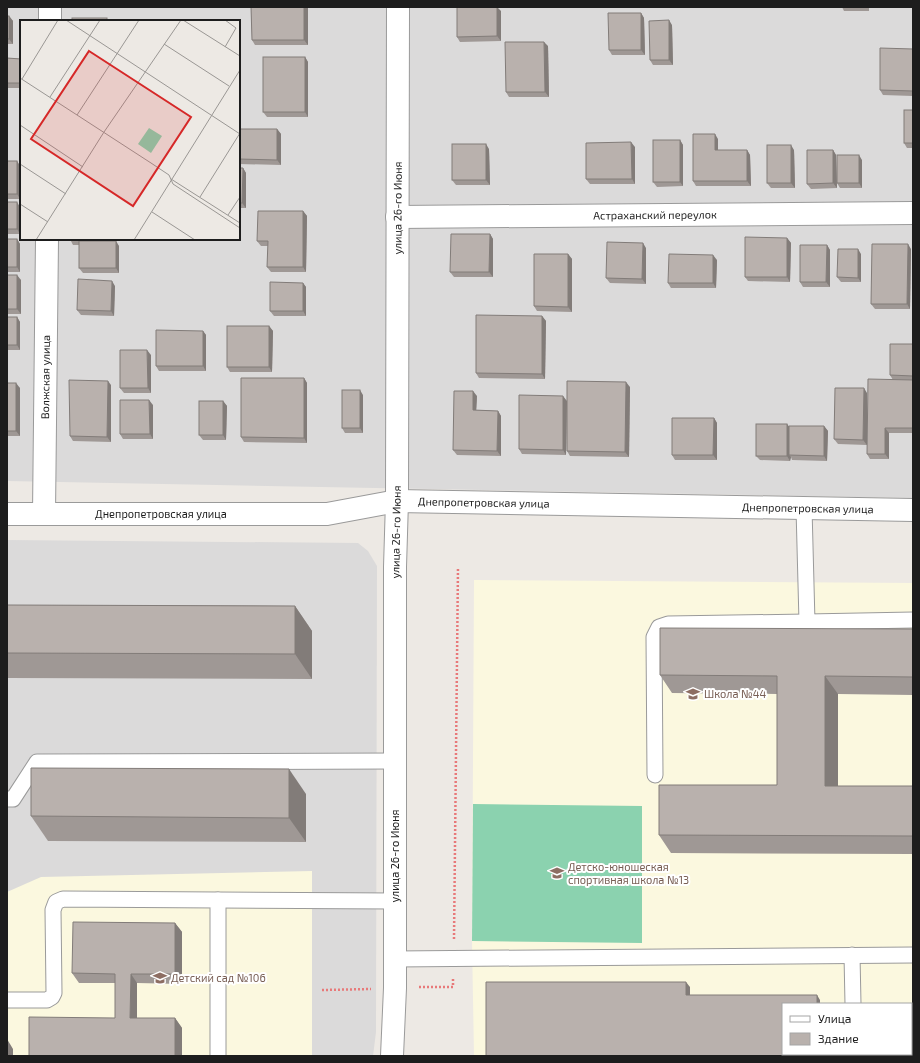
<svg xmlns="http://www.w3.org/2000/svg" width="920" height="1063" viewBox="0 0 920 1063" font-family="'Exo 2',sans-serif">
<rect width="100%" height="100%" fill="#ede9e4"/>
<!-- residential -->
<g fill="#dbdada" fill-rule="evenodd">
<path d="M7 7H913V498L7 481ZM21 21H239V239H21Z"/>
<polygon points="7,540 358,543 368,551 377,566 376,1032 373,1056 7,1056"/>
</g>
<!-- education -->
<g fill="#fbf8df" fill-rule="evenodd">
<path d="M474 580 913 583V1056H474L472 941ZM783 1004H911V1054H783Z"/>
<polygon points="312,871 312,1056 7,1056 7,892 41,877"/>
</g>
<!-- pitch -->
<polygon fill="#8bd2af" points="473,804 642,806 642,943 472,941"/>
<g fill="none" stroke-linecap="round" stroke-linejoin="round">
<defs>
<g id="service">
<polyline points="804,508 807,622 913,620"/>
<polyline points="655,775 654,637 659,627 668,624 807,622"/>
<polyline points="7,799 13,799 37,762 395,761"/>
<polyline points="218,900 395,901"/>
<polyline points="852,955 853,1004"/>
<polyline points="395,959 913,955"/>
<polyline points="7,1000 47,1000 52,997 54,993 53,910 56,902 63,899 218,900 218,1056"/>
<polyline points="853,1054 853,1056"/>
</g>
<g id="minor">
<polyline points="50,21 50,7"/>
<path id="s1" d="M397 217 913 213"/>
<path id="s2" d="M397 501 398 7"/>
<path id="s3" d="M44 514 47 239"/>
</g>
<g id="tertiary">
<path id="s4" d="M7 514H327L397 501 913 510"/>
<polyline points="392,1056 395,988 395,567 397,501"/>
</g>
</defs>
<!-- service casing -->
<use href="#service" stroke="#9a9a9a" stroke-width="17"/>
<!-- minor casing -->
<use href="#minor" stroke="#9a9a9a" stroke-width="24"/>
<!-- tertiary casing -->
<use href="#tertiary" stroke="#9a9a9a" stroke-width="24"/>
<!-- path -->
<g stroke="#e87979" stroke-width="2.5" stroke-dasharray="2 2" stroke-linecap="butt">
<polyline points="454,939 458,567"/>
<polyline points="419,987 453,987 453,978"/>
<polyline points="322,990 371,989"/>
</g>
<!-- service -->
<use href="#service" stroke="#fff" stroke-width="15"/>
<!-- minor -->
<use href="#minor" stroke="#fff" stroke-width="22"/>
<!-- tertiary -->
<use href="#tertiary" stroke="#fff" stroke-width="22"/>
</g>
<!-- wall -->
<g fill="#9f9895">
<polygon points="251,7 308,7 308,45 255,45 252,40"/>
<polygon points="842,7 869,7 869,11 844,11"/>
<polygon points="501,11 501,41 460,42 457,37"/>
<polygon points="641,13 644,18 645,55 612,55 609,50"/>
<polygon points="7,16 9,16 13,21 13,44 7,44"/>
<polygon points="672,25 673,65 653,65 650,60"/>
<polygon points="548,46 549,97 509,97 506,92"/>
<polygon points="913,49 913,96 883,95 880,90"/>
<polygon points="305,57 308,62 308,117 267,117 263,112"/>
<polygon points="7,58 21,59 21,88 7,88"/>
<polygon points="913,110 913,148 907,148 904,143"/>
<polygon points="239,129 277,129 281,134 281,165 239,164"/>
<polygon points="718,139 718,150 747,150 750,155 751,186 696,186 693,181"/>
<polygon points="680,140 683,145 683,186 657,187 653,182"/>
<polygon points="635,147 635,184 590,184 586,179"/>
<polygon points="489,149 490,185 456,185 452,180"/>
<polygon points="794,150 795,188 771,188 767,183"/>
<polygon points="833,150 836,155 837,188 811,189 807,184"/>
<polygon points="862,160 862,188 840,188 837,183"/>
<polygon points="7,161 17,161 20,166 20,199 7,199"/>
<polygon points="239,168 243,168 246,173 246,208 239,208"/>
<polygon points="7,202 20,207 20,234 7,234"/>
<polygon points="303,211 307,216 306,272 271,272 267,267 268,246 261,246 257,241"/>
<polygon points="490,234 493,239 493,277 454,277 450,272"/>
<polygon points="787,238 791,243 790,282 748,281 745,277"/>
<polygon points="7,239 17,239 20,244 20,272 7,272"/>
<polygon points="70,239 110,239 110,241 119,246 119,273 83,273 79,268 79,245 73,245"/>
<polygon points="827,245 830,250 830,287 803,287 800,282"/>
<polygon points="646,248 646,284 610,283 606,278"/>
<polygon points="911,249 910,309 875,309 871,304"/>
<polygon points="568,254 572,259 572,312 537,311 534,306"/>
<polygon points="861,254 861,282 841,282 837,277"/>
<polygon points="717,260 716,288 671,288 668,283"/>
<polygon points="7,275 21,280 21,314 7,314"/>
<polygon points="303,283 306,287 306,316 274,316 270,311"/>
<polygon points="115,286 114,316 81,315 77,310"/>
<polygon points="542,316 546,321 545,379 479,378 476,373"/>
<polygon points="7,317 17,317 20,322 20,350 7,350"/>
<polygon points="269,326 273,331 272,372 230,372 227,367"/>
<polygon points="203,331 206,335 206,371 159,371 156,366"/>
<polygon points="913,344 913,433 889,433 889,459 870,459 867,454 893,380 890,375"/>
<polygon points="151,355 151,393 124,393 120,388"/>
<polygon points="304,378 307,383 307,443 244,442 241,437"/>
<polygon points="7,383 20,388 20,436 7,436"/>
<polygon points="111,385 111,442 73,441 70,436"/>
<polygon points="630,387 629,457 570,456 567,451"/>
<polygon points="864,388 867,445 838,444 834,439"/>
<polygon points="363,395 363,433 345,433 342,428"/>
<polygon points="477,396 476,410 498,411 501,416 501,456 457,455 453,450"/>
<polygon points="223,401 227,406 226,440 203,440 199,435"/>
<polygon points="567,401 566,455 522,454 519,449"/>
<polygon points="153,405 153,439 123,439 120,434"/>
<polygon points="714,418 717,423 717,460 675,460 672,455"/>
<polygon points="787,424 789,427 824,426 828,431 827,461 792,460 791,457 790,461 760,460 756,456"/>
<polygon points="7,605 295,606 312,631 312,679 7,678"/>
<polygon points="913,629 913,695 838,694 838,786 913,786 913,854 671,853 659,835 777,785 777,694 672,693 660,675"/>
<polygon points="306,794 306,842 48,841 31,816"/>
<polygon points="175,923 182,932 182,984 137,983 137,1018 175,1018 182,1028 115,1018 115,983 79,983 72,973"/>
</g>
<!-- shaded-wall -->
<g fill="#827c79">
<polygon points="304,7 308,7 308,45 304,40"/>
<polygon points="497,7 501,11 501,41 497,36"/>
<polygon points="641,13 644,18 645,55 641,50"/>
<polygon points="9,16 13,21 13,44 9,39"/>
<polygon points="669,20 672,25 673,65 669,60"/>
<polygon points="544,42 548,46 549,97 545,92"/>
<polygon points="305,57 308,62 308,117 305,112"/>
<polygon points="277,129 281,134 281,165 277,160"/>
<polygon points="715,134 718,139 718,155 715,150"/>
<polygon points="680,140 683,145 683,186 680,182"/>
<polygon points="631,142 635,147 635,184 632,179"/>
<polygon points="486,144 489,149 490,185 486,180"/>
<polygon points="791,145 794,150 795,188 791,183"/>
<polygon points="747,150 750,155 751,186 747,181"/>
<polygon points="833,150 836,155 837,188 833,183"/>
<polygon points="859,155 862,160 862,188 859,183"/>
<polygon points="17,161 20,166 20,199 17,194"/>
<polygon points="243,168 246,173 246,208 242,203"/>
<polygon points="17,202 20,207 20,234 17,229"/>
<polygon points="303,211 307,216 306,272 303,267"/>
<polygon points="490,234 493,239 493,277 489,272"/>
<polygon points="787,238 791,243 790,282 787,277"/>
<polygon points="17,239 20,244 20,272 17,267"/>
<polygon points="106,239 110,239 110,245 106,240"/>
<polygon points="116,241 119,246 119,273 116,268"/>
<polygon points="643,243 646,248 646,284 642,279"/>
<polygon points="908,244 911,249 910,309 907,304"/>
<polygon points="827,245 830,250 830,287 826,282"/>
<polygon points="858,249 861,254 861,282 858,278"/>
<polygon points="568,254 572,259 572,312 568,307"/>
<polygon points="713,255 717,260 716,288 713,283"/>
<polygon points="17,275 21,280 21,314 17,309"/>
<polygon points="112,281 115,286 114,316 111,311"/>
<polygon points="303,283 306,287 306,316 303,311"/>
<polygon points="542,316 546,321 545,379 542,374"/>
<polygon points="17,317 20,322 20,350 17,345"/>
<polygon points="269,326 273,331 272,372 269,367"/>
<polygon points="203,331 206,335 206,371 203,366"/>
<polygon points="147,350 151,355 151,393 148,388"/>
<polygon points="304,378 307,383 307,443 304,438"/>
<polygon points="108,381 111,385 111,442 107,437"/>
<polygon points="626,382 630,387 629,457 625,452"/>
<polygon points="16,383 20,388 20,436 16,431"/>
<polygon points="864,388 867,393 867,445 863,440"/>
<polygon points="360,390 363,395 363,433 360,428"/>
<polygon points="473,391 477,396 476,415 473,410"/>
<polygon points="563,396 567,401 566,455 563,450"/>
<polygon points="149,400 153,405 153,439 150,434"/>
<polygon points="223,401 227,406 226,440 223,435"/>
<polygon points="498,411 501,416 501,456 497,451"/>
<polygon points="714,418 717,423 717,460 713,455"/>
<polygon points="787,424 791,429 789,455 791,457 790,461 787,456"/>
<polygon points="824,426 828,431 827,461 824,456"/>
<polygon points="885,428 889,433 889,459 885,454"/>
<polygon points="295,606 312,631 312,679 295,654"/>
<polygon points="825,676 838,694 838,804 825,786"/>
<polygon points="289,769 306,794 306,842 289,818"/>
<polygon points="175,923 182,932 182,984 175,974"/>
<polygon points="131,974 137,983 137,1028 130,1018"/>
<polygon points="686,982 690,987 690,1000 686,995"/>
<polygon points="817,995 820,1000 820,1004 817,1004"/>
<polygon points="175,1018 182,1028 182,1056 175,1056"/>
<polygon points="7,1039 13,1049 13,1056 7,1056"/>
<rect x="817" y="1054" width="3" height="2"/>
</g>
<!-- building -->
<g fill="#b9b1ad" stroke="#827c79">
<polygon points="251,7 304,7 304,40 252,40"/>
<polygon points="457,7 497,7 497,36 457,37"/>
<polygon points="608,13 641,13 641,50 609,50"/>
<rect x="7" y="16" width="2" height="23"/>
<rect x="72" y="18" width="35" height="3"/>
<polygon points="669,20 669,60 650,60 649,21"/>
<polygon points="505,42 544,42 545,92 506,92"/>
<polygon points="880,48 913,49 913,91 880,90"/>
<rect x="263" y="57" width="42" height="55"/>
<polygon points="7,58 21,59 21,83 7,83"/>
<rect x="904" y="110" width="9" height="33"/>
<polygon points="239,129 277,129 277,160 239,159"/>
<polygon points="693,134 715,134 715,150 747,150 747,181 693,181"/>
<rect x="653" y="140" width="27" height="42"/>
<polygon points="631,142 632,179 586,179 586,143"/>
<rect x="452" y="144" width="34" height="36"/>
<rect x="767" y="145" width="24" height="38"/>
<polygon points="807,150 833,150 833,183 807,184"/>
<rect x="837" y="155" width="22" height="28"/>
<rect x="7" y="161" width="10" height="33"/>
<polygon points="239,168 243,168 242,203 239,203"/>
<rect x="7" y="202" width="10" height="27"/>
<polygon points="258,211 303,211 303,267 267,267 268,241 257,241"/>
<polygon points="451,234 490,234 489,272 450,272"/>
<polygon points="745,237 787,238 787,277 745,277"/>
<rect x="7" y="239" width="10" height="28"/>
<rect x="70" y="239" width="36" height="1"/>
<rect x="79" y="241" width="37" height="27"/>
<polygon points="607,242 643,243 642,279 606,278"/>
<polygon points="872,244 908,244 907,304 871,304"/>
<polygon points="800,245 827,245 826,282 800,282"/>
<polygon points="838,249 858,249 858,278 837,277"/>
<polygon points="534,254 568,254 568,307 534,306"/>
<polygon points="669,254 713,255 713,283 668,283"/>
<rect x="7" y="275" width="10" height="34"/>
<polygon points="78,279 112,281 111,311 77,310"/>
<polygon points="270,282 303,283 303,311 270,311"/>
<polygon points="476,315 542,316 542,374 476,373"/>
<rect x="7" y="317" width="10" height="28"/>
<rect x="227" y="326" width="42" height="41"/>
<polygon points="156,330 203,331 203,366 156,366"/>
<polygon points="890,344 913,344 913,376 890,375"/>
<polygon points="120,350 147,350 148,388 120,388"/>
<polygon points="241,378 304,378 304,438 241,437"/>
<polygon points="868,379 913,380 913,428 885,428 885,454 867,454"/>
<polygon points="69,380 108,381 107,437 70,436"/>
<polygon points="567,381 626,382 625,452 567,451"/>
<rect x="7" y="383" width="9" height="48"/>
<polygon points="835,388 864,388 863,440 834,439"/>
<rect x="342" y="390" width="18" height="38"/>
<polygon points="454,391 473,391 473,410 498,411 497,451 453,450"/>
<polygon points="519,395 563,396 563,450 519,449"/>
<polygon points="120,400 149,400 150,434 120,434"/>
<rect x="199" y="401" width="24" height="34"/>
<polygon points="672,418 714,418 713,455 672,455"/>
<rect x="756" y="424" width="31" height="32"/>
<polygon points="789,426 824,426 824,456 789,455"/>
<polygon points="7,605 295,606 295,654 7,653"/>
<polygon points="660,628 913,629 913,677 825,676 825,786 913,786 913,836 659,835 659,785 777,785 777,676 660,675"/>
<polygon points="31,768 289,769 289,818 31,816"/>
<polygon points="73,922 175,923 175,974 131,974 130,1018 175,1018 175,1056 29,1056 29,1017 115,1018 115,974 72,973"/>
<polygon points="486,982 686,982 686,995 817,995 817,1004 783,1004 783,1054 817,1054 817,1056 486,1056"/>
</g>
<!-- icons -->
<defs>
<symbol id="school-bare" viewBox="-9 -9 18 18"><path d="M0-5L7-2L0 1L-7-2ZM-4 1L0 2.5L4 1V4Q0 6-4 4Z" fill="#8d6e63" stroke="#fff" stroke-width="2.5" paint-order="stroke"/></symbol>
</defs>
<g fill-rule="evenodd">
<use href="#school-bare" x="683" y="684" width="20" height="20"/>
<use href="#school-bare" x="547" y="863" width="20" height="20"/>
<use href="#school-bare" x="150" y="968" width="20" height="20"/>
</g>
<g text-anchor="middle" stroke-width="4" stroke-linejoin="round" paint-order="stroke">
<!-- street labels -->
<g font-size="11" fill="#1d1d1d" stroke="#fff">
<text dy="4" stroke="none"><textPath href="#s2" startOffset="293">улица 26-го Июня</textPath></text>
<text dy="4" stroke="none"><textPath href="#s1" startOffset="258">Астраханский переулок</textPath></text>
<text dy="4" stroke="none"><textPath href="#s3" startOffset="137">Волжская улица</textPath></text>
<text dy="4" stroke="none"><textPath href="#s4" startOffset="478">Днепропетровская улица</textPath></text>
<text dy="4" stroke="none"><textPath href="#s4" startOffset="802">Днепропетровская улица</textPath></text>
<text dy="4" stroke="none"><textPath href="#s4" startOffset="154">Днепропетровская улица</textPath></text>
<text transform="translate(396 532) rotate(-89)" y="4">улица 26-го Июня</text>
<text transform="translate(395 856) rotate(-90)" y="4">улица 26-го Июня</text>
</g>
<!-- education labels -->
<g font-size="11" fill="#785e54" stroke="#fff" text-anchor="start">
<text x="704" y="698">Школа №44</text>
<text x="568" y="871">Детско-юношеская<tspan x="568" dy="13">спортивная школа №13</tspan></text>
<text x="171" y="982">Детский сад №106</text>
</g>
</g>
<!-- overview -->
<g transform="translate(20 20)">
<rect width="220" height="220" fill="#ede9e4"/>
<path d="M129 108 142 116 131 133 118 124Z" fill="#8bd2af"/>
<path fill="none" stroke="#9a9794" stroke-width="1" d="M46 0 220 114M163 0 220 36M205 0 216 8 205 27M144 24 209 66M0 58 131 143 149 155 153 164 220 208M2 59 38 0M30 77 80 0M57 95 119 0M0 105 63 147M0 144 46 174M151 159 220 203M180 177 220 113M0 184 28 202M132 192 175 220M208 195 220 177M16 220 84 112 161 0M114 220 220 50"/>
<path fill="#d62828" fill-opacity="0.15" stroke="#d62828" stroke-width="2" d="M69 31 171 97 113 186 11 119Z"/>
<rect width="220" height="220" fill="none" stroke="#1d1d1d" stroke-width="2"/>
</g>
<!-- border -->
<rect width="920" height="1063" fill="none" stroke="#1d1d1d" stroke-width="16"/>
<!-- legend -->
<rect x="782" y="1003" width="130" height="52" fill="#ffffff" stroke="#a5a5a5"/>
<rect x="790" y="1016" width="20" height="6" fill="#ffffff" stroke="#a5a5a5"/>
<text x="818" y="1023" font-size="12" fill="#1d1d1d">Улица</text>
<rect x="790" y="1033" width="20" height="12" fill="#b9b1ad" stroke="#a5a5a5"/>
<text x="818" y="1043" font-size="12" fill="#1d1d1d">Здание</text>
</svg>
